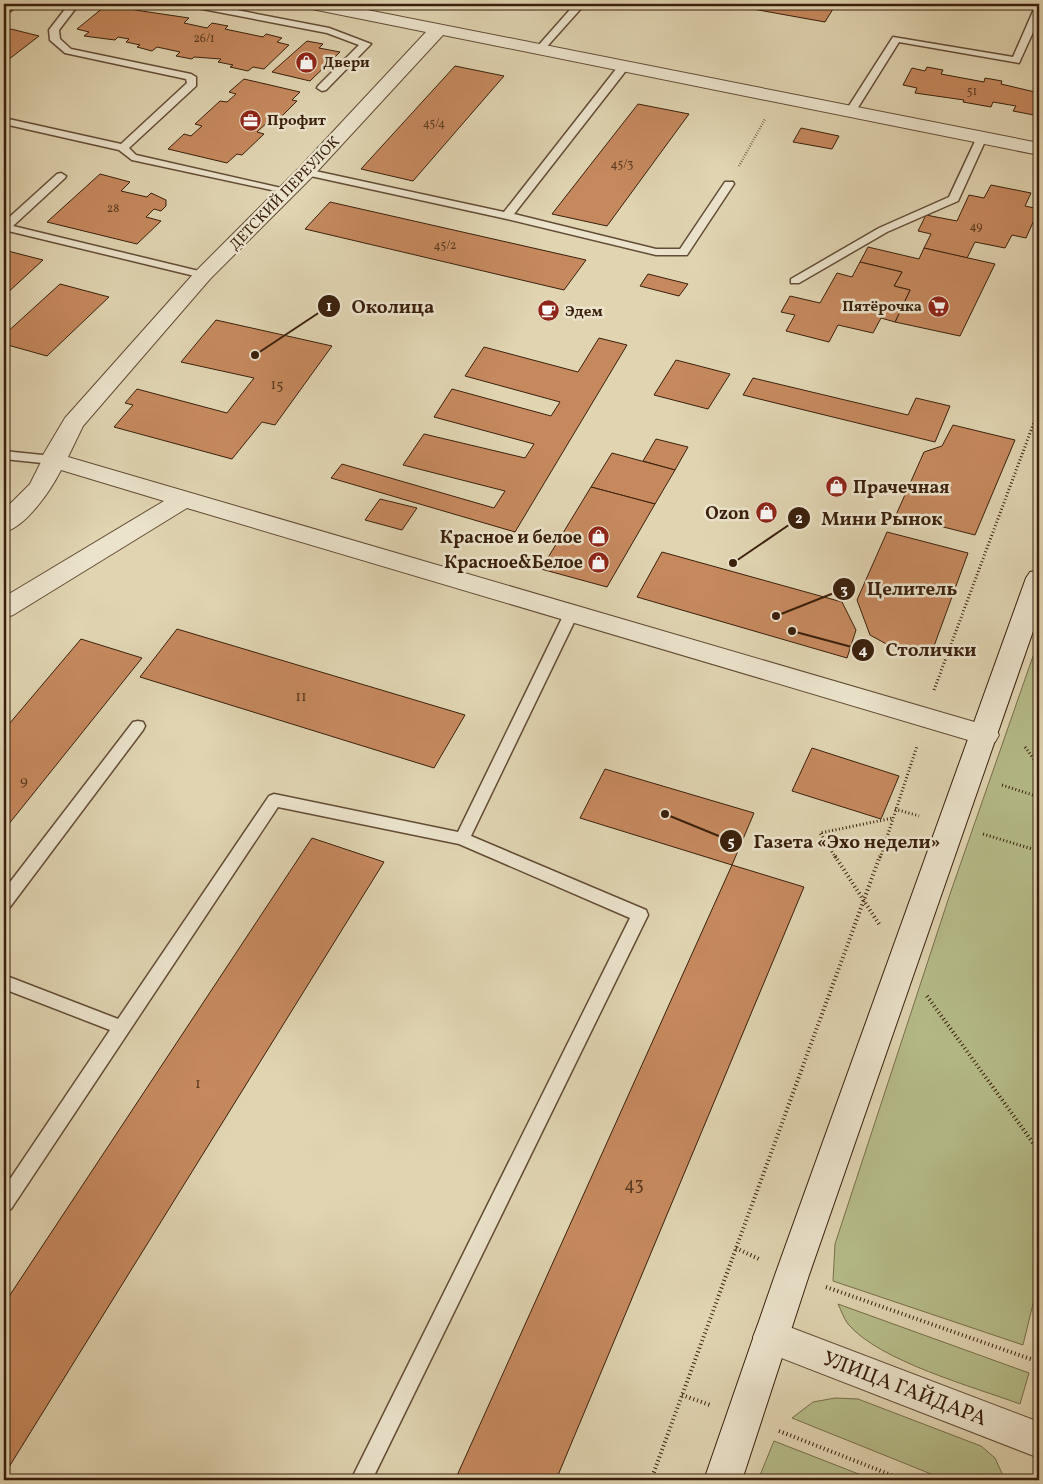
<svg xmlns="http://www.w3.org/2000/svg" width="1043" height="1484" viewBox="0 0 1043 1484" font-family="Vollkorn,serif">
<rect width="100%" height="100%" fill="#e0d4b1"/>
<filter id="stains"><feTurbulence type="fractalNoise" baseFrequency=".004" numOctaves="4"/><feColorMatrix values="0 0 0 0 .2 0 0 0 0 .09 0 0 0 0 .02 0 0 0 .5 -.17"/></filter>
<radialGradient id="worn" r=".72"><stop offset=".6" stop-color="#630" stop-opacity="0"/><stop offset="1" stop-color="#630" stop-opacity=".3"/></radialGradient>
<!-- green -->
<g fill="#b5bc89" stroke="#776e4a">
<polygon points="1039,639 1039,1279 1023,1345 833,1281 835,1244 950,894"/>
<path d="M838 1304 1029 1373 1020 1404C974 1387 879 1361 848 1324 844 1319 841 1310 838 1304Z"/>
<polygon points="835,1398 858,1399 981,1446 995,1458 1005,1480 946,1480 792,1418 813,1402"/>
<polygon points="774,1441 874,1480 758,1480"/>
</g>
<!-- building -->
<g fill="#c6895e" stroke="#391f0c">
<polygon points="4,4 13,4 20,5 4,17"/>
<polygon points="725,4 836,4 825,22"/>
<polygon points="122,5 137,8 135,10 189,18 184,23 207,28 212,23 228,26 225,29 263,37 266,34 282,38 277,42 289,45 264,69 253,67 248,71 230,67 233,65 218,62 221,59 194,57 192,59 176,56 180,52 157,47 152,51 137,47 140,45 126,42 129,39 118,37 115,40 84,36 89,32 77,29 104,7 116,9"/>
<polygon points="11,29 39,36 4,63 4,35"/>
<polygon points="307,41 323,44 319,48 340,52 310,81 272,72"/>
<polygon points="455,66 504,76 413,181 361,169"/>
<polygon points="927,67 943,70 941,74 984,82 985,78 1002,81 1001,84 1039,93 1039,116 1013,111 1016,106 993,102 991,107 963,102 964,100 915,93 917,88 903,85 912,68 925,71"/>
<polygon points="244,79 300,92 292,100 297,101 278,120 272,118 257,132 264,134 242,155 237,154 227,163 168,149 184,134 191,136 202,126 195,124 220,101 227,102 236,94 229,92"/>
<polygon points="638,104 689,114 607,226 552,214"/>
<polygon points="801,128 839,136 832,149 793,142"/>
<polygon points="100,174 130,182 121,191 147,197 151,193 166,200 166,206 161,211 154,209 146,217 161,221 137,244 47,222"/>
<polygon points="991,185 1031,193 1025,206 1039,209 1026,238 1012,235 1005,248 975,242 967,258 924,248 931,234 918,231 926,215 957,221 969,195 984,198"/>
<polygon points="330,202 586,260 564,290 305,229"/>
<polygon points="868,247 919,259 924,248 995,264 960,336 895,322 910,290 894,286 902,272 860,262"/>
<polygon points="4,250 43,260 4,296"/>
<polygon points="860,262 902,272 894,286 910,290 895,322 881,318 873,333 838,325 829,342 786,331 795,315 781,312 790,296 820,303 837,273 852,277"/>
<polygon points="648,274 688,284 679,296 640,286"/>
<polygon points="60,284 109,297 47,356 4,344 4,335"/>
<polygon points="216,320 332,346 275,425 262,422 232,459 114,427 133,405 125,403 137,389 227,413 254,378 181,362"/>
<polygon points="599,338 627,345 515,532 331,478 342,464 494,508 505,491 403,465 424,434 525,458 534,444 434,417 452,389 551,416 560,402 465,376 484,347 578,372"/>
<polygon points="676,360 730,374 708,409 654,395"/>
<polygon points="753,378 908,415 916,398 950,406 935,442 743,395"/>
<polygon points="953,425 1015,440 975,535 896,515 924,452 942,446"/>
<polygon points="656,439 688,447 675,470 643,461"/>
<polygon points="612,453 675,470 655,504 591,487"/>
<polygon points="591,487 655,504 607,587 541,569"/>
<polygon points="380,499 417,508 402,530 365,520"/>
<polygon points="887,532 968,553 930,657 890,646 870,635 857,600"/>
<polygon points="662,552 842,602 856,630 847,658 637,597"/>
<polygon points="177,629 465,715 434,768 140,677"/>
<polygon points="81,639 142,658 4,830 4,730"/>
<polygon points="812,748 899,776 881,819 792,791"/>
<polygon points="605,769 754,813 732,865 580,818"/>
<polygon points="312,838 384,862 4,1475 4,1304"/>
<polygon points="732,865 804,887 556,1480 455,1480"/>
</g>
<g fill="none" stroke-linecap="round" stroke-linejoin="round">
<defs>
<g id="lane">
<polygon points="69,4 79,4 59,30 60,39 71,49 191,74 196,77 196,86 129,148 136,155 290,190 290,194 132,160 119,150 4,124 4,118 121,144 187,83 186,79 65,53 50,40 49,30"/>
<polygon points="187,4 205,4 329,28 371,44 326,90 322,91 317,88 318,86 359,45 327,33 192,7"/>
<polygon points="575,4 585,4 543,51 537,51 537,47"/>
<polygon points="1039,6 1039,19 1019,63 899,42 854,114 850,115 845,112 893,37 1013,57 1034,9"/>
<polygon points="624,63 628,64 628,68 514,214 656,249 680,249 725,182 733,182 734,184 687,255 656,255 507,219 306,175 301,172 306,169 504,212 620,64"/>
<polygon points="982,134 987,137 958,201 887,232 799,283 791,283 791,279 879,228 949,197 977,137"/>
<polygon points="61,173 66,176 65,178 13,226 207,273 207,277 203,278 4,230 4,222 57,174"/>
<polygon points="4,451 52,456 58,460 52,464 4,459"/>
<polygon points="571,609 578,614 471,836 646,910 648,915 372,1480 351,1480 630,918 459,844 278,807 11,1209 4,1211 4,1188 110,1030 4,989 4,975 118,1019 269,796 274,794 458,832 564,614"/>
<polygon points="138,721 143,722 145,726 143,730 10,907 4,908 4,890 133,722"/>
</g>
<g id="street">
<path d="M303 4H337L1039 143V155L443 35 313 176 210 279 83 426 68 457 995 728 999 735 995 742 985 745 187 508 13 615 4 618V597L164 501 61 470C51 490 26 527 4 532V510L30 484 41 462 40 460 65 418 196 271 299 168 426 32 312 9 306 8Z"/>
<polygon points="771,1320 1039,1422 1039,1458 758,1349 753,1337 758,1325"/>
</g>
<polygon id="secondary" points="1039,570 1039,614 809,1275 742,1480 704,1480 775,1275 1026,578 1030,572"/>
</defs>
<!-- lane casing -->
<use href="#lane" stroke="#634c35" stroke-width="3"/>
<!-- street casing -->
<use href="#street" stroke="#634c35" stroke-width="2"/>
<!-- secondary casing -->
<use href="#secondary" stroke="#391f0c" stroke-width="2"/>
<!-- path-far2 -->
<polyline stroke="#391f0c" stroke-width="2.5" stroke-dasharray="0.5 2" stroke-linecap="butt" points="739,166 765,119"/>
<!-- path-far1 -->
<g stroke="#391f0c" stroke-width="3" stroke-dasharray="1 2.5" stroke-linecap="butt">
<polyline points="934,690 1039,409"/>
<polyline points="1025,747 1039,766"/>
<polyline points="1002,785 1039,797"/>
<polyline points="895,809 919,816"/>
<polyline points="983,834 1039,851"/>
<polyline points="836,858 820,833 893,818"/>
<polyline points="880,858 917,746"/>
</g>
<!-- path -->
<g stroke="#391f0c" stroke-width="4" stroke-dasharray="1 3" stroke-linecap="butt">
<polyline points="835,856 879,924"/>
<polyline points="927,996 1039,1151"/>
<polyline points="736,1248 761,1260"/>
<polyline points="826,1287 1039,1362"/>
<polyline points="682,1395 710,1405"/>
<polyline points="1037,1401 1039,1391"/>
<polyline points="779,1431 904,1480"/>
<polyline points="651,1480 880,856"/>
</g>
<!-- lane -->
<use href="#lane" fill="#ebe3cc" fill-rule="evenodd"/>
<!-- street -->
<use href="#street" fill="#ebe3cc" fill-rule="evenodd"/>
<!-- secondary -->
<use href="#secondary" fill="#ebe3cc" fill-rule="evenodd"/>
</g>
<!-- icons -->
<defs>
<symbol id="shop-disc" viewBox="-11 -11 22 22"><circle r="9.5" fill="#8f2418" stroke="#ebe3cc"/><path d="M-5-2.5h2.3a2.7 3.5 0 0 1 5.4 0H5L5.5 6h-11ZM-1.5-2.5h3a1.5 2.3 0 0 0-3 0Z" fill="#fff"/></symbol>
<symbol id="office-disc" viewBox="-11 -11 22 22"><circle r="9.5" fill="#8f2418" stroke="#ebe3cc"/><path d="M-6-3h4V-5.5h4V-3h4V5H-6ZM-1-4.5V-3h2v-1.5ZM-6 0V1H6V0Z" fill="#fff"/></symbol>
<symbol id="supermarket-disc" viewBox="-11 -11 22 22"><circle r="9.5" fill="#8f2418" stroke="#ebe3cc"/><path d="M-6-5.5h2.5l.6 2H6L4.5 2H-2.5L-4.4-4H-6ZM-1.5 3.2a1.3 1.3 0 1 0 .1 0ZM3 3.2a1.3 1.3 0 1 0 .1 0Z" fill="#fff"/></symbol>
<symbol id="cafe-disc" viewBox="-11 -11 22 22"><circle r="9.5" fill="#8f2418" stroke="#ebe3cc"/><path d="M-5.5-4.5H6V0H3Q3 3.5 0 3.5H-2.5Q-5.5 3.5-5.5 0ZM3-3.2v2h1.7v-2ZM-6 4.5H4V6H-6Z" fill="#fff"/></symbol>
</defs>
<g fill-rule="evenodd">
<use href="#shop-disc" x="294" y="50" width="25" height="25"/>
<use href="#office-disc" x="238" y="108" width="25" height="25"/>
<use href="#supermarket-disc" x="926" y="294" width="25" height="25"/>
<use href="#cafe-disc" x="536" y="298" width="25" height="25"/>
<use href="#shop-disc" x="824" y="474" width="25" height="25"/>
<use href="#shop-disc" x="754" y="500" width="25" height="25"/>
<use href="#shop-disc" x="586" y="524" width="25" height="25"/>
<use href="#shop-disc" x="586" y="550" width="25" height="25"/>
</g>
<g text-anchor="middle" stroke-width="5" stroke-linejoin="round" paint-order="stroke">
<!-- far-number labels -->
<g font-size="12" fill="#5c3a20">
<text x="204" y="42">26/1</text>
<text x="972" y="95">51</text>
<text x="434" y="127">45/4</text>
<text x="622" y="168">45/3</text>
<text x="113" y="212">28</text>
<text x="976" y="230">49</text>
<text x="445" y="249">45/2</text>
</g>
<!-- far-poi labels -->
<g font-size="15" font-weight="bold" fill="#391f0c" stroke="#ebe3cc" text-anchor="start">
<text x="323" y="67">Двери</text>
<text x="267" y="125">Профит</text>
<text x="922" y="311" text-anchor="end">Пятёрочка</text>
<text x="565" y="316">Эдем</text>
</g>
<!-- far-street labels -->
<g font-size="15" fill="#391f0c" stroke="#ebe3cc">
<text transform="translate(284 193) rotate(-46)" y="5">ДЕТСКИЙ ПЕРЕУЛОК</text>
</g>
<!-- number labels -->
<g font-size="15" fill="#5c3a20">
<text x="277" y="389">15</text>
<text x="301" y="701">11</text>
<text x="24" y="785">9</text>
<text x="198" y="1088">1</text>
</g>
<!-- poi labels -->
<g font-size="18" font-weight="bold" fill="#391f0c" stroke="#ebe3cc" text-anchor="end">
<text x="853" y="493" text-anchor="start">Прачечная</text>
<text x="750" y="519">Ozon</text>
<text x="582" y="543">Красное и белое</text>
<text x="583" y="568">Красное&amp;Белое</text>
</g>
<!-- near-number labels -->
<g font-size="18" fill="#5c3a20">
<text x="634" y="1190">43</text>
</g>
<!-- near-street labels -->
<g font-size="21" fill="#391f0c" stroke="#ebe3cc">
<text transform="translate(905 1388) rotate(21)" y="7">УЛИЦА ГАЙДАРА</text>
</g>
</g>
<!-- callouts -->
<path fill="none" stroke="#391f0c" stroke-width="2" d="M255 355L329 306M733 563L799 518M776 616L844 589M792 631L863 650M665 814L731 841"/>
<g fill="#391f0c" stroke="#ebe3cc" stroke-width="2">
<circle cx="255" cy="355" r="5"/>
<circle cx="733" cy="563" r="5"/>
<circle cx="776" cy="616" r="5"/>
<circle cx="792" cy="631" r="5"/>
<circle cx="665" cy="814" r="5"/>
<circle cx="329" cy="306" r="12"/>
<circle cx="799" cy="518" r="12"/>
<circle cx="844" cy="589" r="12"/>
<circle cx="863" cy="650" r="12"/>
<circle cx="731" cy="841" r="12"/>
</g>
<g font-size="15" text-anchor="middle" font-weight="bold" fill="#fff">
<text x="329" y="311">1</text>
<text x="799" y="523">2</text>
<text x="844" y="594">3</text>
<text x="863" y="655">4</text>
<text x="731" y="846">5</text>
</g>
<g font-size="19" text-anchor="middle" font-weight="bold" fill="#391f0c" stroke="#ebe3cc" stroke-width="5" stroke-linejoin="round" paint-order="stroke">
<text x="393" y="313">Околица</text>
<text x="882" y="525">Мини Рынок</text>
<text x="912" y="595">Целитель</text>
<text x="931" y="656">Столички</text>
<text x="847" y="848">Газета «Эхо недели»</text>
</g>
<!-- margin -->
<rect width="1043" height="1484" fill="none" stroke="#e0d4b1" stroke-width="20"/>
<rect x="5" y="5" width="1033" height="1474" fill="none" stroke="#391f0c" stroke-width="2.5"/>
<rect x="10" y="10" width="1023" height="1464" fill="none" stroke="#391f0c"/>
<rect width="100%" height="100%" filter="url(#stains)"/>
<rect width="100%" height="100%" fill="url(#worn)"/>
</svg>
